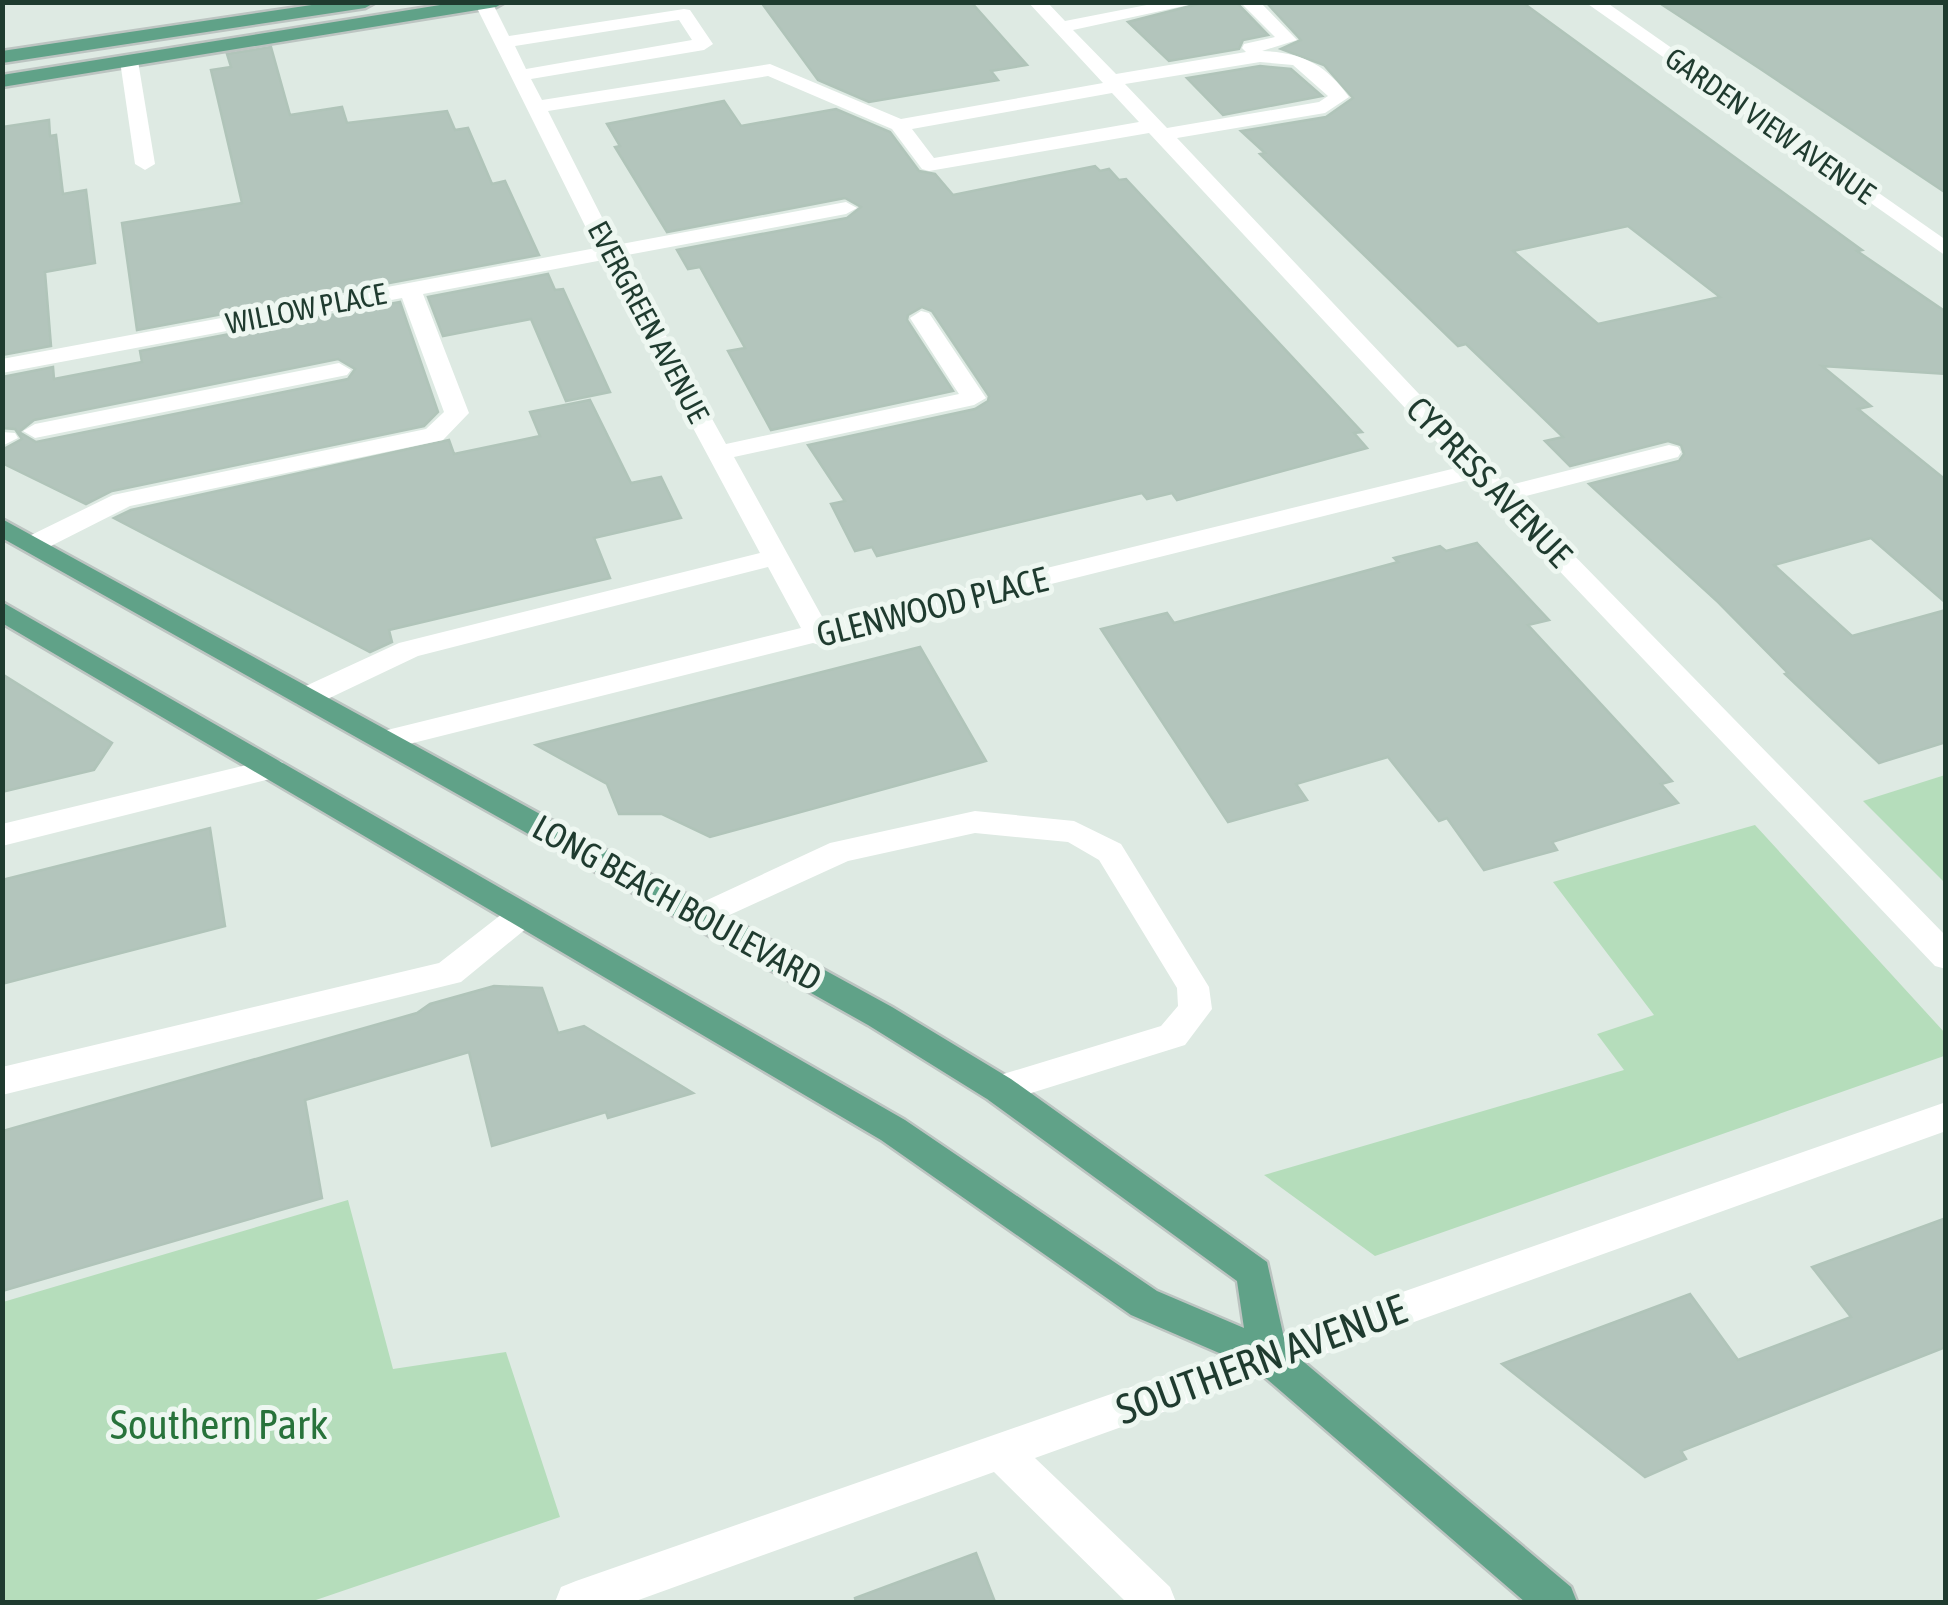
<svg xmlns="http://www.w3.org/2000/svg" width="1948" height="1605" viewBox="0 0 1948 1605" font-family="'Asap Condensed',sans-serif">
<rect width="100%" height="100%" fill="#deeae3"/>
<!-- green -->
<g fill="#b5ddbb">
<polygon points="1945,775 1946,775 1945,883 1863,801"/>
<polygon points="1755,825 1945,1033 1944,1056 1375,1256 1264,1175 1624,1070 1597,1034 1654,1015 1553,882"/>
<polygon points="348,1200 393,1369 506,1352 560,1517 310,1602 3,1602 3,1302"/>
</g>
<!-- building -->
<g fill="#b3c5bc" stroke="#b0c4b9" stroke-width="2.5" fill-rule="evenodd">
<polygon points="761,2 971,2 1027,65 991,71 998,80 869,102 818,80"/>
<polygon points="1206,2 1236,2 1268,35 1243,40 1239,49 1169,61 1128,22"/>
<path d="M1266 2H1522L1862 250 1857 251 1946 312V374L1822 366 1871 406 1858 409 1946 480V603L1871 538 1774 565 1852 636 1946 610V742L1879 763 1785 674 1788 673 1718 602 1589 484 1679 461 1684 454 1681 445 1668 441 1570 466 1545 441 1563 437 1466 344 1458 346 1260 154 1265 153 1241 131 1326 117 1353 98 1324 65 1281 49 1301 40ZM1628 226 1720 297 1598 324 1513 251Z"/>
<polygon points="1658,2 1946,2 1946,193 1759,68"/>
<polygon points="271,47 290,115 342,107 347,123 447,111 455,130 468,128 492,184 505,181 539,255 137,330 122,223 242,203 211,70 231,67 227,54"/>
<polygon points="1260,66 1291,69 1322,96 1223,115 1187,78"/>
<polygon points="724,101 741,126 836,109 890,132 919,171 935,174 953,195 1095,166 1100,171 1109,169 1119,180 1126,179 1362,432 1354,433 1367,448 1177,500 1172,493 1147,499 1142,493 877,556 872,547 855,551 831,504 845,501 808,445 975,409 988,401 989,396 932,311 922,307 908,315 907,320 953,391 771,430 728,351 745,348 700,267 688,269 677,250 847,218 861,207 845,198 667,232 615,147 620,146 607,124"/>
<polygon points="49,120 50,136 56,135 63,194 86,190 95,263 45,272 51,346 2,355 2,127"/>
<polygon points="548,274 555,290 563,289 610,392 566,401 531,319 443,336 428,297"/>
<path d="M400 302 438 412 424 426 112 491 86 504 2 463V450L22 439 15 429 2 428V377L53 367 54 379 142 362 140 351ZM338 359 355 369 348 379 36 442 19 432 34 420Z"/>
<polygon points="590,400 631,483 661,477 681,518 594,538 610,578 389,630 392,642 370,652 114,518 131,510 449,440 454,454 540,436 530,412"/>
<polygon points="1477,543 1549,620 1528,625 1672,781 1661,784 1678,803 1552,842 1557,850 1484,870 1447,818 1439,821 1388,757 1296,784 1307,800 1228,822 1101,629 1167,613 1174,623 1398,562 1394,558 1440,546 1446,551"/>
<polygon points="920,647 986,761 710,837 662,814 619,814 607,784 536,745"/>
<polygon points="2,674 112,743 94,770 2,792"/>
<polygon points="210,828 225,926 2,984 2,880"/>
<polygon points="494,986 542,988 558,1033 584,1026 693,1093 608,1118 606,1112 492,1146 469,1052 305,1100 322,1198 2,1291 3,1131 417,1013 430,1004"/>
<polygon points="1946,1218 1946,1347 1681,1451 1686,1459 1645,1477 1502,1364 1690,1294 1738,1360 1851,1317 1812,1267"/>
<polygon points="976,1553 995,1602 856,1602 855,1598"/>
</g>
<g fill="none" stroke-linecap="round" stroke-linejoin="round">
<defs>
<g id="major">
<polygon points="332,2 374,3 365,8 2,63 2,51"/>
<polygon points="459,2 505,2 496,7 2,87 2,75"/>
<polygon points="2,519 892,1007 1011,1079 1267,1262 1286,1347 1571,1587 1577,1602 1525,1602 1254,1368 1131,1315 881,1140 2,623 2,602 905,1120 1157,1291 1244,1328 1237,1281 987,1099 868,1025 2,538"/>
</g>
</defs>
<!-- major casing -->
<use href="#major" stroke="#bcc4c1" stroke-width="5"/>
<!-- minor -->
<g fill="#fff" fill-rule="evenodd">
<path d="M492 2 509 36 684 9 690 10 713 44 704 50 531 79 542 100 770 64 901 119 1103 83 1028 2H1047L1065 21 1162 2H1202L1073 30 1116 74 1246 52 1242 48 1244 44 1275 37 1240 2H1260L1297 40 1262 51C1301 52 1326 64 1349 97L1325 113 1177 138 1506 486 1669 445 1678 447 1681 452 1678 457 1518 498 1946 936V969L1935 966 1472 479 831 639 819 645 813 643 385 750 375 747 370 740 375 733 801 628 768 567 418 656 317 704H297L293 697 297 690 399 643 760 553 603 260 423 294 469 413 443 440 130 506 43 550H25L21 544 25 538 113 495 426 429 444 412 402 298 2 373V359L596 248 475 4ZM679 20 692 40 526 69 515 46ZM1260 62 1293 65 1328 96 1319 102 1167 128 1125 84ZM768 76 892 129 922 169 929 171 1149 133 1460 467 825 622 734 457 974 405 986 398 929 313 921 311 910 318 959 394 726 444 622 256 846 214 857 208 846 202 616 245 548 111ZM1112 93 1139 122 934 158 912 129Z"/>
<polygon points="1585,2 1606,2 1946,240 1946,256"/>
<polygon points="129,55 138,61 155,164 145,170 135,164 120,61"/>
<polygon points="339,363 351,370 347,375 35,438 23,431 35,424"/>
<polygon points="2,432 15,433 18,438 2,446"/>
<polygon points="272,759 282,762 287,769 282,776 2,846 2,824"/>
<polygon points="975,811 1074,821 1121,844 1209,987 1212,1009 1185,1045 999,1103 987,1099 982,1089 987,1079 1161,1026 1178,1006 1177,988 1099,860 1068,842 975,833 848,861 701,928 690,924 685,916 690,908 830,843"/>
<polygon points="522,903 533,907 538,915 533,923 461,982 2,1095 2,1067 439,963 511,907"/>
<polygon points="1946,1102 1946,1131 1035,1458 1170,1587 1176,1602 1126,1602 994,1472 633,1602 555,1602 561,1587 576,1581"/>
</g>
<!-- major -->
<use href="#major" fill="#60a288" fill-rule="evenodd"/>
</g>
<g text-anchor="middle" stroke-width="10" stroke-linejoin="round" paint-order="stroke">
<!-- far-street labels -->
<g font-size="30" fill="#1f3b2f" stroke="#eef7f1">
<text transform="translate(1770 126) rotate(35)" y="10">GARDEN VIEW AVENUE</text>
<text transform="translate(306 309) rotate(-11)" y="10">WILLOW PLACE</text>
<text transform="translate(648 322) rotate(62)" y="10">EVERGREEN AVENUE</text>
</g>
<!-- street labels -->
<g font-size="35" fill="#1f3b2f" stroke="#eef7f1">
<text transform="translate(1489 482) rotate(46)" y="12">CYPRESS AVENUE</text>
<text transform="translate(932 607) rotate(-14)" y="12">GLENWOOD PLACE</text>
<text transform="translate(677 903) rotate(29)" y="12">LONG BEACH BOULEVARD</text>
</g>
<!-- near-street labels -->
<g font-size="42" fill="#1f3b2f" stroke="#eef7f1">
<text transform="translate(1261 1359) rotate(-20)" y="15">SOUTHERN AVENUE</text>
</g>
<!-- near-park labels -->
<g font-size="42" fill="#28733b" stroke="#eef7f1">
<text x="219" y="1439">Southern Park</text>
</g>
</g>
<!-- border -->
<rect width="1948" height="1605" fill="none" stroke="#1f3b2f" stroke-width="10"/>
</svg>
